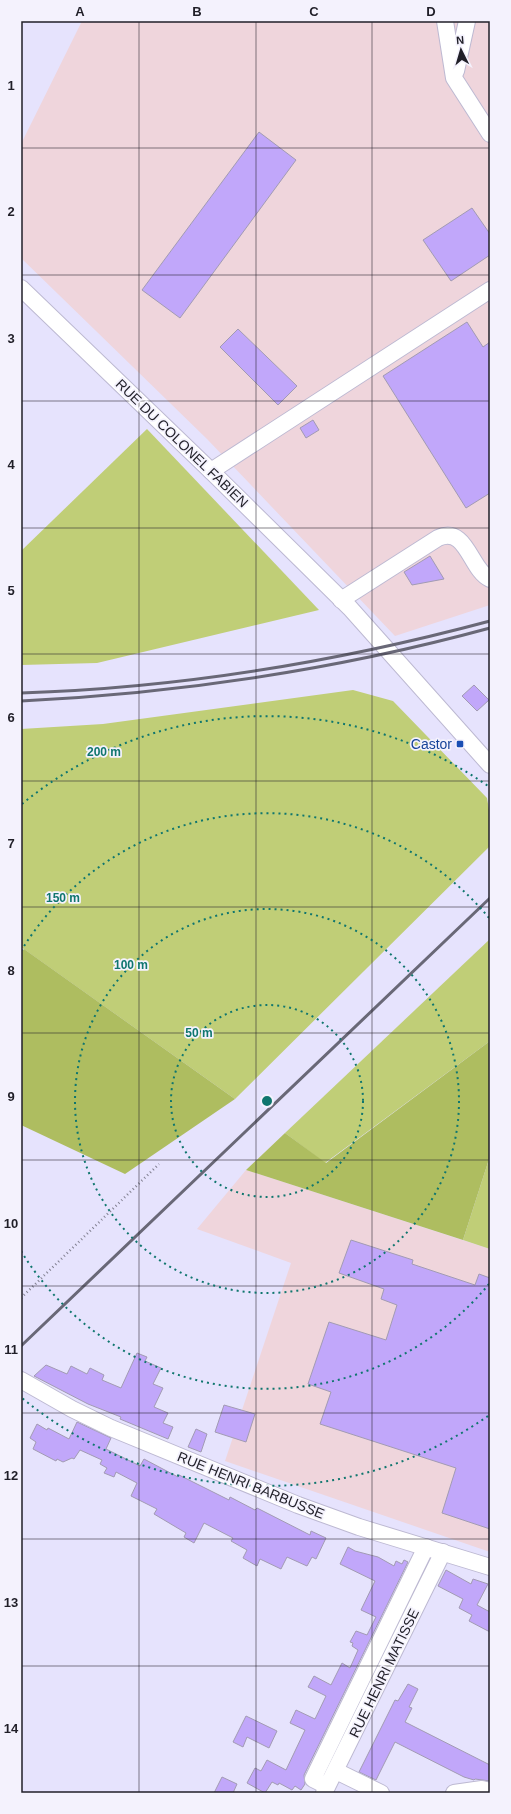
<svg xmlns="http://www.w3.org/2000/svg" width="511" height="1814" viewBox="0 0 511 1814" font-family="Arial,sans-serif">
<rect width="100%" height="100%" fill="#e6e3fd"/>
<!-- industrial -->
<g fill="#efd5dc">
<polygon points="82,21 490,21 490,605 395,636 207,439 21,258 21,144"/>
<polygon points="246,1170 490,1249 490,1552 225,1461 291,1263 197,1229"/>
</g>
<!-- green -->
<g fill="#c0ce77">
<polygon points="147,429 319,610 97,663 21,665 21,551"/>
<polygon points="353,690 393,701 487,798 490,815 490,846 235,1099 21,947 21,729 103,724"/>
<polygon points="490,939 490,1041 325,1163 285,1133"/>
<polygon points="490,1156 490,1249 463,1240"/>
</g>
<!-- forest -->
<g fill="#aebd60">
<polygon points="24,949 235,1099 125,1174 21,1125 21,952"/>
<polygon points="490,1041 490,1156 463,1240 246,1170 285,1133 326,1163"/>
</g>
<!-- building -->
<g fill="#c1a7fa" stroke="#a29bb3">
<polygon points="259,132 296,160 180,318 142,290"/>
<polygon points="472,208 490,234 490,255 451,281 423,240"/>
<polygon points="467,322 483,347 490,342 490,493 466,508 383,376"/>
<polygon points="238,329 297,386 278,405 220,347"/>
<polygon points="313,420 319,430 306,438 300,428"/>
<polygon points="430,556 444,579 412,585 404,572"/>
<polygon points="474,685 489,700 477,711 462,696"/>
<polygon points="351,1240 413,1260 412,1264 475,1285 479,1274 490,1278 490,1529 442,1513 456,1468 320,1424 331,1392 308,1384 329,1322 386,1340 397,1305 381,1299 384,1289 339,1273"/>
<polygon points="137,1353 147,1357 145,1361 161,1368 153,1384 163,1388 154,1407 168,1413 163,1423 173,1427 168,1439 120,1419 121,1417 88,1404 34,1376 46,1365 67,1374 71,1366 87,1374 90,1368 104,1375 102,1380 121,1388"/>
<polygon points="224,1405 255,1414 246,1442 215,1432"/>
<polygon points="77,1422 111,1438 106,1449 140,1466 144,1459 178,1477 179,1475 229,1500 230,1497 255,1510 257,1508 310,1535 311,1531 326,1538 316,1559 312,1557 307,1566 287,1557 281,1569 260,1559 257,1566 243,1558 247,1550 231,1541 233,1538 204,1523 194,1543 184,1537 186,1533 154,1514 157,1509 131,1496 137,1483 116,1472 114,1477 104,1473 107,1468 100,1464 102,1460 80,1450 74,1459 72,1458 63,1462 57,1459 56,1461 33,1449 36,1442 30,1438 37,1424 47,1430 48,1428 69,1439"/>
<polygon points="196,1429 207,1434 201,1452 188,1447"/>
<polygon points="348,1547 355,1551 378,1557 394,1566 396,1561 402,1564 404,1560 408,1562 304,1775 305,1784 301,1790 295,1786 292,1790 279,1783 278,1785 272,1782 265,1793 247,1783 255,1768 261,1771 267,1760 286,1770 305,1730 290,1723 296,1710 315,1719 326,1696 308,1687 314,1676 331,1685 342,1663 350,1668 358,1650 352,1646 353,1643 350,1642 356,1631 367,1635 376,1617 361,1610 375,1581 340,1564"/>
<polygon points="446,1570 471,1584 473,1579 488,1584 477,1605 490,1612 490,1632 469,1621 472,1615 459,1608 463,1599 438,1586"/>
<polygon points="408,1684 418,1689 409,1707 412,1708 405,1722 490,1765 490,1781 475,1779 474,1780 464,1777 395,1742 376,1780 359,1772 395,1700 398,1701"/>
<polygon points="246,1716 277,1731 269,1748 247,1737 243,1747 233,1742"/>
<polygon points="222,1777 237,1784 233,1793 214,1793"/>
</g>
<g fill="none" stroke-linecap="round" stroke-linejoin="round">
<defs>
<g id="minor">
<polyline points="445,21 454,78 490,134"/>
<polyline points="456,71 467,21"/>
<polyline points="21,288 211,471 350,608 490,765"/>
<polyline points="211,471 490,290"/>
<path d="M341 600 438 538C467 525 470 570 490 579"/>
<polyline points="21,1380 72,1409 111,1428 298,1505 359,1527 490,1567"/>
<polyline points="336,1771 381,1793"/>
<polyline points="327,1786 313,1779 426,1547"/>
<polyline points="324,1793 443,1552"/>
<polyline points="454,1793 482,1789 490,1791"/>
</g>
</defs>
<!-- minor casing -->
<use href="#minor" stroke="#bdb9d2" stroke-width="18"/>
<!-- path -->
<polyline stroke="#828091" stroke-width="2.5" stroke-dasharray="1 3" stroke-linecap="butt" points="21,1298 159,1164"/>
<!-- minor -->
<use href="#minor" stroke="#fff" stroke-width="16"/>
<!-- rail -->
<g stroke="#696877" stroke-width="3">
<path d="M21 693C180 688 337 662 490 621"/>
<path d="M21 701C180 693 336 670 490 628"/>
<polyline points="21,1346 490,898"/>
</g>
</g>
<!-- grid -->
<path fill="none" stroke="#201f28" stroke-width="1" stroke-opacity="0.55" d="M139 21V1793M256 21V1793M372 21V1793M21 148H490M21 275H490M21 401H490M21 528H490M21 654H490M21 781H490M21 907H490M21 1033H490M21 1160H490M21 1286H490M21 1413H490M21 1539H490M21 1666H490"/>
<!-- distance rings -->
<g fill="none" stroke="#0f766e" stroke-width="2" stroke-dasharray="2 4">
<circle cx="267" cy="1101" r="96"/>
<circle cx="267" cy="1101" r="192"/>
<path d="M489 1284A288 288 0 0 1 21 1251M21 951A288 288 0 0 1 489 918"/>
<path d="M488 1416A385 385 0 0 1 22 1398M22 804A385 385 0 0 1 488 786"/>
</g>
<!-- markers -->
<rect fill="#1a4fb4" stroke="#f4f2fd" stroke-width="1.5" x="456" y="740" width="8" height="8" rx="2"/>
<g text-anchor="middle" stroke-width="3.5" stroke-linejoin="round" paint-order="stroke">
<!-- street labels -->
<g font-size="14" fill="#201f28" stroke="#f4f2fd">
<text transform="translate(182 443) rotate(44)" y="5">RUE DU COLONEL FABIEN</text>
<text transform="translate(251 1485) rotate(22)" y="5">RUE HENRI BARBUSSE</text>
<text transform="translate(384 1673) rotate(-64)" y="5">RUE HENRI MATISSE</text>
</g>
<!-- transit labels -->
<g font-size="14" fill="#164399" stroke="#f4f2fd" text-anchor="end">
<text x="452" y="749">Castor</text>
</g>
</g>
<circle cx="267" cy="1101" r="6" fill="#0f766e" stroke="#f4f2fd" stroke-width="2"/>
<g font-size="12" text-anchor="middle" font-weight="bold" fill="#0f766e" stroke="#f4f2fd" stroke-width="3.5" stroke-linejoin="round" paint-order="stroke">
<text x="104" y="756">200 m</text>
<text x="63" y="902">150 m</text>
<text x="131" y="969">100 m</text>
<text x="199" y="1037">50 m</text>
</g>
<!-- border -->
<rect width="511" height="1814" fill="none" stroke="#f4f2fd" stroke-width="44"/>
<!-- north arrow -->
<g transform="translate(461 50) rotate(355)" stroke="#f4f2fd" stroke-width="3" paint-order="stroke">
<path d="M0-3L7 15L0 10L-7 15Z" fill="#201f28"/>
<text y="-6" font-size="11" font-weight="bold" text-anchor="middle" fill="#201f28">N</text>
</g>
<rect x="22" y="22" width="467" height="1770" fill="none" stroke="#201f28" stroke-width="1.5"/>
<g font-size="13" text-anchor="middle" font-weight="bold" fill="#201f28">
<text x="80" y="16">A</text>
<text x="197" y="16">B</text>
<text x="314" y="16">C</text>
<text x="431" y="16">D</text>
<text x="11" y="90">1</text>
<text x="11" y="216">2</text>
<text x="11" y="343">3</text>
<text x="11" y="469">4</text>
<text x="11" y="595">5</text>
<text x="11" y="722">6</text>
<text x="11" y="848">7</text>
<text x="11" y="975">8</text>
<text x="11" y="1101">9</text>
<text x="11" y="1228">10</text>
<text x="11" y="1354">11</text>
<text x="11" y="1480">12</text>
<text x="11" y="1607">13</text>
<text x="11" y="1733">14</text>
</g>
</svg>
